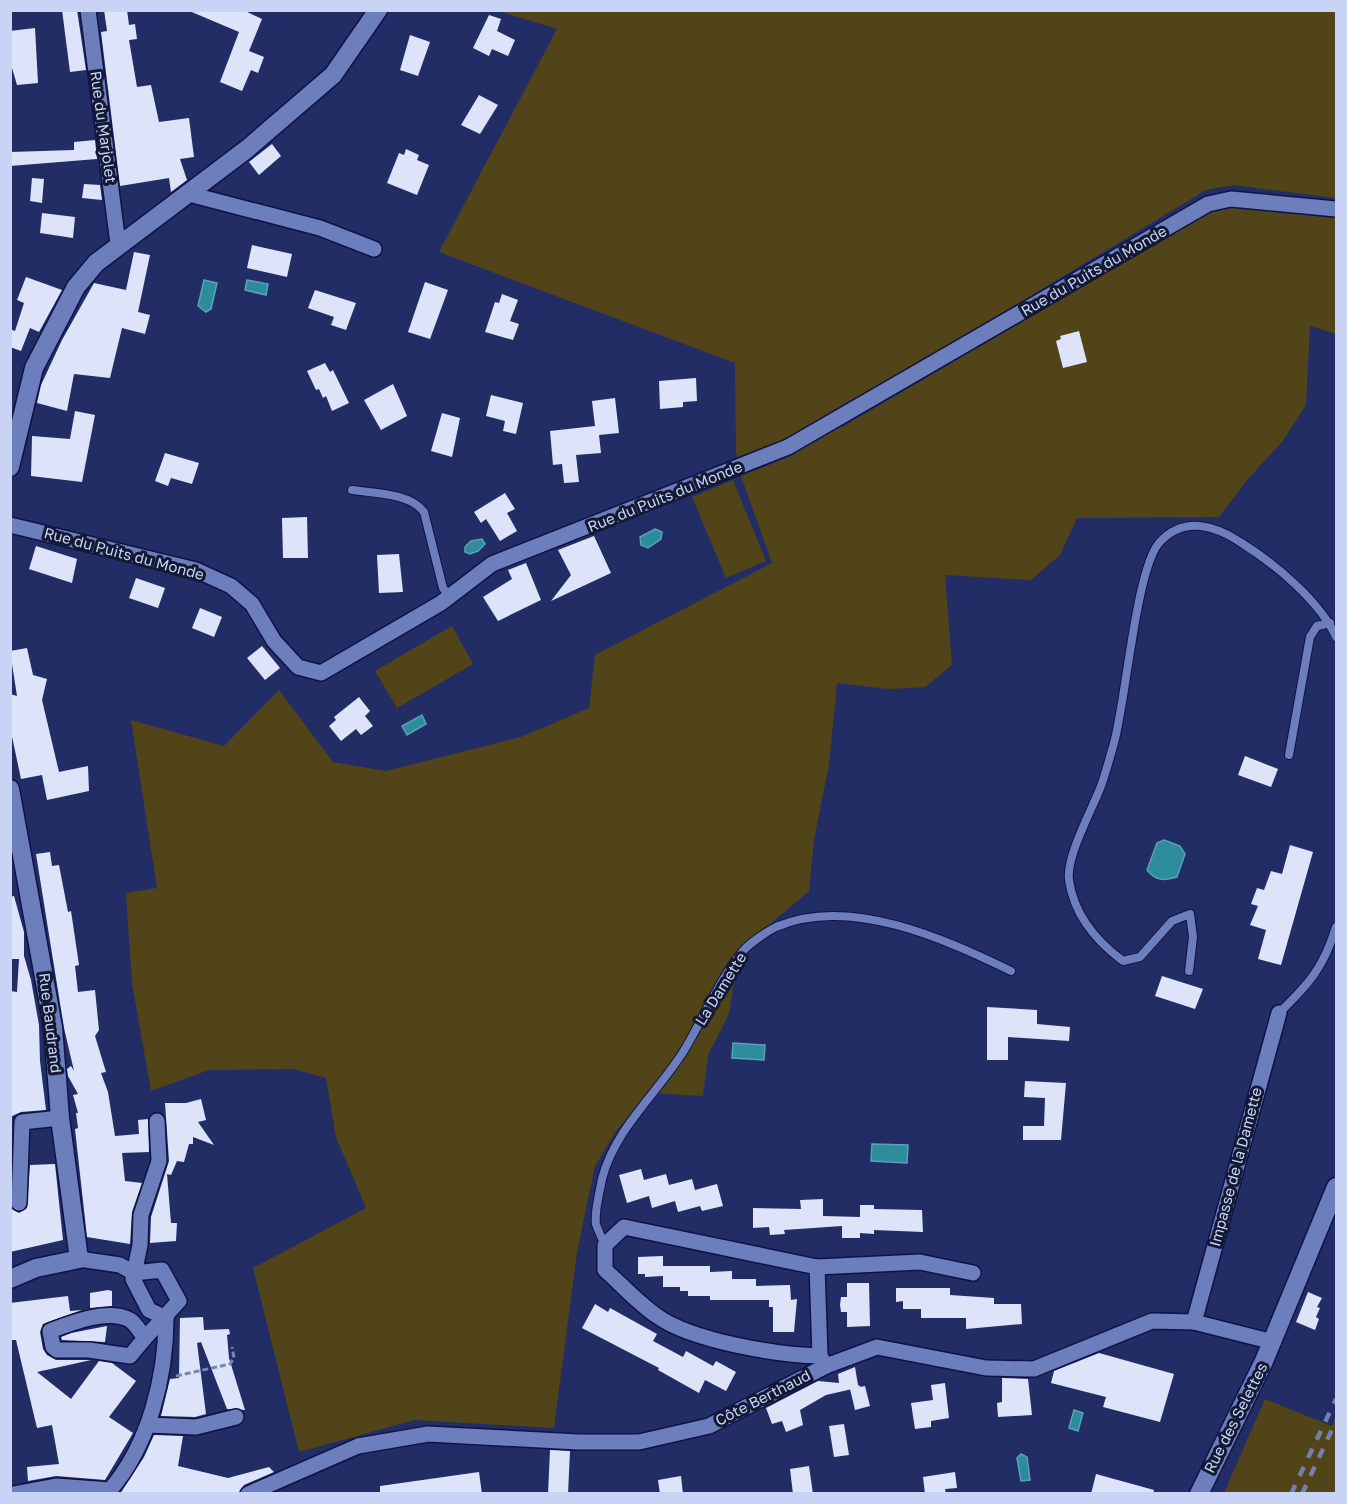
<svg xmlns="http://www.w3.org/2000/svg" width="1347" height="1504" viewBox="0 0 1347 1504" font-family="'Golos Text',sans-serif">
<rect width="100%" height="100%" fill="#232d65"/>
<!-- green -->
<g fill="#514419">
<polygon points="499,11 1336,11 1336,198 1233,185 1206,190 787,443 739,461 736,452 735,363 439,252 557,29"/>
<polygon points="1230,204 1336,214 1336,334 1310,326 1306,405 1282,442 1247,480 1219,517 1077,518 1060,555 1031,580 945,575 952,665 925,687 889,689 837,683 829,764 814,840 809,891 739,950 729,1014 708,1055 703,1096 651,1093 616,1131 595,1166 577,1252 554,1428 415,1420 299,1452 253,1268 366,1208 336,1137 326,1078 294,1069 209,1070 151,1091 132,983 126,893 157,888 131,720 224,746 279,690 333,762 386,771 521,737 589,708 595,655 772,563 741,476 793,455 827,430 842,427 1211,211"/>
<polygon points="733,480 766,561 726,578 692,497"/>
<polygon points="452,626 473,664 397,708 375,671"/>
<polygon points="1265,1399 1332,1426 1336,1416 1336,1493 1224,1493"/>
</g>
<!-- water -->
<g fill="#2c8c9c" stroke="#5ba1b7" stroke-width="1.5">
<polygon points="204,280 217,283 211,309 206,312 198,306"/>
<polygon points="247,280 268,284 266,295 245,290"/>
<polygon points="655,529 662,532 661,539 648,548 641,545 640,537"/>
<polygon points="482,539 485,544 478,551 470,554 465,552 465,547 471,541"/>
<polygon points="422,715 426,724 407,735 402,726"/>
<path d="M1164 840 1180 846 1185 854 1177 877C1164 881 1156 881 1147 870L1157 843Z"/>
<polygon points="733,1043 765,1045 764,1060 732,1058"/>
<polygon points="872,1144 908,1145 907,1163 871,1161"/>
<polygon points="1074,1410 1083,1413 1078,1431 1069,1428"/>
<polygon points="1021,1454 1027,1457 1030,1480 1021,1481 1017,1458"/>
</g>
<!-- building -->
<g fill="#dde4f9">
<polygon points="62,10 77,10 86,70 70,72"/>
<polygon points="104,10 127,10 129,25 135,24 137,39 129,40 137,87 151,85 159,122 189,118 194,157 180,159 187,180 171,192 169,178 120,186 101,32 107,31"/>
<polygon points="187,10 243,10 262,19 249,51 264,57 258,73 251,70 242,91 220,82 239,32"/>
<polygon points="489,15 501,19 497,31 515,40 508,56 492,49 489,56 473,48"/>
<polygon points="35,28 38,83 17,85 10,61 10,31"/>
<polygon points="410,35 430,42 418,76 400,70"/>
<polygon points="479,95 498,105 480,134 461,125"/>
<polygon points="95,140 97,159 10,166 10,152 74,150 74,142"/>
<polygon points="272,144 281,156 259,175 249,162"/>
<polygon points="406,149 419,155 417,160 429,165 417,195 387,183 399,153 404,155"/>
<polygon points="32,178 44,179 42,203 30,201"/>
<polygon points="84,184 100,185 102,200 82,198"/>
<polygon points="42,213 75,217 73,238 40,233"/>
<polygon points="252,245 292,254 287,277 247,268"/>
<polygon points="134,252 150,255 138,312 150,315 145,334 122,328 110,378 74,374 67,411 37,403 41,385 62,340 94,283 126,290"/>
<polygon points="26,277 62,290 39,332 30,328 21,351 10,347 10,329 15,331 24,303 17,300"/>
<polygon points="425,282 448,290 430,339 408,332"/>
<polygon points="315,290 356,303 346,330 331,325 334,317 308,308"/>
<polygon points="502,294 518,300 510,321 519,324 513,340 485,332 495,302 499,303"/>
<polygon points="1079,331 1087,362 1063,368 1056,341 1061,339 1060,336"/>
<polygon points="325,363 330,372 333,370 349,403 332,411 326,396 323,398 319,389 316,390 307,371"/>
<polygon points="696,378 697,401 683,402 683,407 660,409 659,381"/>
<polygon points="393,384 407,416 381,430 364,400"/>
<polygon points="491,395 523,403 516,434 503,431 505,421 486,416"/>
<polygon points="615,398 619,433 599,435 601,453 576,455 579,482 564,483 562,464 553,465 550,431 595,426 592,401"/>
<polygon points="75,411 95,415 82,482 31,476 32,436 70,439"/>
<polygon points="442,413 460,418 452,457 431,451"/>
<polygon points="165,453 199,463 192,484 171,478 168,486 155,481"/>
<polygon points="505,493 515,509 507,513 517,531 500,541 486,519 481,523 474,512"/>
<polygon points="307,517 308,558 283,558 282,518"/>
<polygon points="594,536 611,573 551,601 571,575 558,550"/>
<polygon points="36,546 77,559 72,583 29,569"/>
<polygon points="399,554 403,592 379,593 377,555"/>
<polygon points="526,563 541,600 498,621 483,597 512,579 508,570"/>
<polygon points="136,578 165,588 158,608 129,598"/>
<polygon points="200,608 222,617 214,637 192,628"/>
<polygon points="262,646 280,668 265,680 247,658"/>
<polygon points="27,648 33,675 47,679 42,700 59,772 88,766 89,791 47,800 42,775 21,779 10,727 10,694 17,696 10,651"/>
<polygon points="359,697 370,711 365,716 373,726 361,735 356,729 341,741 329,726 336,720 334,717"/>
<polygon points="1245,756 1278,769 1271,787 1238,775"/>
<polygon points="1290,845 1313,852 1281,965 1258,959 1266,930 1250,925 1258,906 1251,904 1257,888 1264,890 1271,871 1282,874"/>
<polygon points="50,852 52,866 59,865 68,912 71,911 79,965 75,966 78,992 95,990 99,1030 95,1036 106,1072 101,1073 108,1092 115,1136 139,1134 138,1120 148,1119 149,1152 122,1153 125,1181 142,1183 132,1212 130,1244 87,1237 75,1129 78,1128 76,1113 78,1113 73,1095 78,1094 68,1076 67,1069 71,1066 74,1071 64,1028 36,854"/>
<polygon points="14,896 24,932 24,956 31,980 39,1025 40,1061 46,1110 21,1112 10,1117 10,991 17,992 19,959 10,959 10,897"/>
<polygon points="1162,976 1203,989 1195,1009 1155,996"/>
<polygon points="987,1007 1037,1010 1037,1024 1070,1027 1069,1041 1008,1037 1008,1060 987,1060"/>
<polygon points="1025,1081 1066,1083 1061,1140 1023,1140 1023,1126 1044,1126 1045,1098 1024,1097"/>
<polygon points="201,1099 206,1120 198,1122 214,1145 193,1137 193,1144 189,1144 184,1162 177,1161 171,1175 167,1174 171,1223 177,1223 176,1241 150,1243 151,1217 169,1161 165,1103 186,1103"/>
<polygon points="55,1164 63,1240 10,1252 10,1208 19,1213 27,1208 30,1165"/>
<polygon points="641,1169 644,1180 666,1174 669,1185 692,1179 695,1190 717,1184 723,1206 702,1211 700,1206 678,1212 675,1201 652,1208 649,1196 627,1203 619,1175"/>
<polygon points="823,1199 823,1216 860,1217 860,1205 874,1205 874,1209 922,1210 923,1232 874,1230 874,1234 860,1233 860,1238 842,1238 842,1226 784,1230 785,1234 770,1235 769,1227 753,1228 753,1208 801,1209 800,1200"/>
<polygon points="663,1256 663,1266 710,1266 710,1272 732,1271 732,1279 756,1279 756,1286 790,1285 791,1300 797,1299 794,1332 773,1332 773,1307 769,1307 769,1300 710,1300 710,1296 688,1296 688,1291 680,1291 680,1287 663,1287 663,1276 645,1277 645,1274 638,1274 638,1257"/>
<polygon points="847,1283 869,1283 870,1326 847,1327 847,1312 841,1312 840,1305 841,1297 847,1297"/>
<polygon points="896,1288 950,1288 950,1295 994,1298 994,1304 1021,1304 1022,1324 966,1329 966,1318 921,1318 921,1309 903,1309 903,1301 896,1302"/>
<polygon points="108,1290 112,1291 112,1306 90,1308 90,1293"/>
<polygon points="1308,1292 1322,1298 1317,1307 1320,1308 1316,1317 1319,1319 1315,1330 1296,1322"/>
<polygon points="68,1296 70,1311 82,1310 43,1324 40,1332 43,1349 47,1355 56,1360 91,1360 37,1372 71,1399 99,1361 112,1363 136,1381 109,1417 133,1433 105,1480 56,1476 28,1481 27,1467 59,1464 52,1425 37,1428 16,1340 10,1340 10,1303"/>
<polygon points="595,1304 608,1312 610,1308 657,1334 653,1341 683,1357 686,1351 713,1366 716,1361 736,1372 726,1391 705,1380 699,1393 658,1370 659,1368 582,1328"/>
<polygon points="203,1317 204,1330 229,1329 230,1334 227,1335 229,1358 245,1410 227,1409 201,1342 197,1343 206,1414 195,1417 161,1416 170,1379 179,1378 180,1318"/>
<polygon points="107,1326 105,1342 62,1340 61,1337 71,1333"/>
<polygon points="1099,1353 1174,1374 1160,1422 1103,1407 1106,1397 1051,1383 1054,1371"/>
<polygon points="855,1367 858,1385 861,1387 826,1395 800,1410 803,1425 786,1432 782,1421 772,1424 766,1408 818,1381 839,1383 838,1374"/>
<polygon points="1002,1378 1028,1379 1032,1415 998,1417 997,1403 1002,1402"/>
<polygon points="945,1383 949,1418 931,1421 931,1427 915,1429 911,1403 933,1400 931,1385"/>
<polygon points="865,1386 870,1406 855,1410 850,1389"/>
<polygon points="844,1424 849,1455 834,1457 829,1426"/>
<polygon points="154,1435 183,1436 178,1466 228,1478 269,1467 274,1472 244,1485 238,1494 120,1494 144,1457"/>
<polygon points="550,1450 570,1451 568,1494 548,1494"/>
<polygon points="809,1466 813,1494 793,1494 790,1469"/>
<polygon points="479,1472 482,1494 380,1494 380,1486"/>
<polygon points="955,1472 957,1488 945,1489 946,1494 925,1494 923,1477"/>
<polygon points="1096,1474 1154,1490 1153,1494 1091,1494"/>
<polygon points="681,1476 683,1494 660,1494 658,1480"/>
</g>
<g fill="none" stroke-linecap="round" stroke-linejoin="round">
<defs>
<g id="lane">
<path d="M352 490C374 493 410 493 424 512L443 588 449 596"/>
<polyline points="1289,755 1310,637 1317,626 1330,623"/>
<path d="M1189 971 1193 937 1190 914 1172 921 1140 957 1123 961C1096 941 1074 915 1069 880 1066 856 1092 810 1101 786 1106 772 1110 757 1114 743 1126 700 1136 570 1159 543 1183 516 1214 525 1240 542 1274 563 1320 601 1336 637"/>
<path d="M1279 1013C1309 984 1324 967 1336 927"/>
<path d="M605 1245C602 1238 598 1231 596 1224 594 1212 600 1191 602 1179 615 1128 658 1093 685 1049 704 1017 719 980 743 951 750 943 766 932 776 927 849 895 945 939 1011 971"/>
</g>
<g id="street">
<polyline points="88,10 118,244"/>
<polyline points="189,194 320,228 374,249"/>
<polyline points="10,525 196,570 231,586 252,604 274,641 298,667 321,673 441,603 492,564 788,447 1208,204 1231,199 1336,209"/>
<polyline points="157,1121 159,1161 141,1215 140,1245 133,1279 149,1310 166,1318"/>
<polyline points="19,1203 22,1122 60,1118"/>
<path d="M79 1259 120 1265 134 1273 162 1270 179 1301 145 1338C141 1333 135 1323 130 1320 108 1308 71 1323 50 1331L53 1347 57 1350H89L130 1356 145 1338"/>
<polyline points="817,1267 920,1262 973,1273"/>
<polyline points="1194,1322 1279,1013"/>
<path d="M820 1356C777 1355 692 1341 657 1316 638 1303 622 1285 605 1270V1245L624 1227 817 1267 820 1356 826 1366"/>
<polyline points="148,1425 196,1427 236,1417"/>
<path d="M110 1490C149 1445 166 1377 166 1318"/>
<polyline points="13,1494 56,1486 110,1490"/>
<polyline points="248,1494 358,1446 428,1434 578,1442 639,1442 709,1426 826,1366 877,1347 986,1368 1034,1369 1152,1321 1194,1322 1273,1342"/>
</g>
<g id="secondary">
<polyline points="10,467 34,368 76,287 96,263 247,149 333,75 378,10"/>
<polyline points="10,789 53,1027 60,1118 79,1259 36,1268 10,1279"/>
<polyline points="1199,1494 1264,1361 1336,1187"/>
</g>
</defs>
<!-- lane casing -->
<use href="#lane" stroke="#0e1248" stroke-width="10"/>
<!-- street casing -->
<use href="#street" stroke="#0e1248" stroke-width="18"/>
<!-- secondary casing -->
<use href="#secondary" stroke="#0e1248" stroke-width="21"/>
<!-- path -->
<polyline stroke="#7b85b2" stroke-width="3" stroke-dasharray="6 3" stroke-linecap="butt" points="176,1376 230,1364 234,1358 232,1347"/>
<!-- lane -->
<use href="#lane" stroke="#6d7ebd" stroke-width="8"/>
<!-- street -->
<use href="#street" stroke="#6d7ebd" stroke-width="15"/>
<!-- secondary -->
<use href="#secondary" stroke="#6d7ebd" stroke-width="18"/>
<!-- rail -->
<g stroke="#747fac" stroke-width="4.5" stroke-dasharray="10 10" stroke-linecap="butt">
<polyline points="1291,1494 1336,1399"/>
<polyline points="1302,1494 1336,1421"/>
</g>
</g>
<g text-anchor="middle" stroke-width="6" stroke-linejoin="round" paint-order="stroke">
<!-- street labels -->
<g font-size="15" fill="#c8d3f6" stroke="#131932">
<text transform="translate(103 127) rotate(82)" y="5">Rue du Marjolet</text>
<text transform="translate(1094 271) rotate(-30)" y="5">Rue du Puits du Monde</text>
<text transform="translate(665 497) rotate(-22)" y="5">Rue du Puits du Monde</text>
<text transform="translate(124 554) rotate(15)" y="5">Rue du Puits du Monde</text>
<text transform="translate(721 989) rotate(-58)" y="5">La Damette</text>
<text transform="translate(50 1023) rotate(83)" y="5">Rue Baudrand</text>
<text transform="translate(1236 1167) rotate(-75)" y="5">Impasse de la Damette</text>
<text transform="translate(763 1398) rotate(-27)" y="5">Côte Berthaud</text>
<text transform="translate(1236 1418) rotate(-63)" y="5">Rue des Selettes</text>
</g>
</g>
<!-- border -->
<rect width="1347" height="1504" fill="none" stroke="#c8d3f6" stroke-width="24"/>
</svg>
